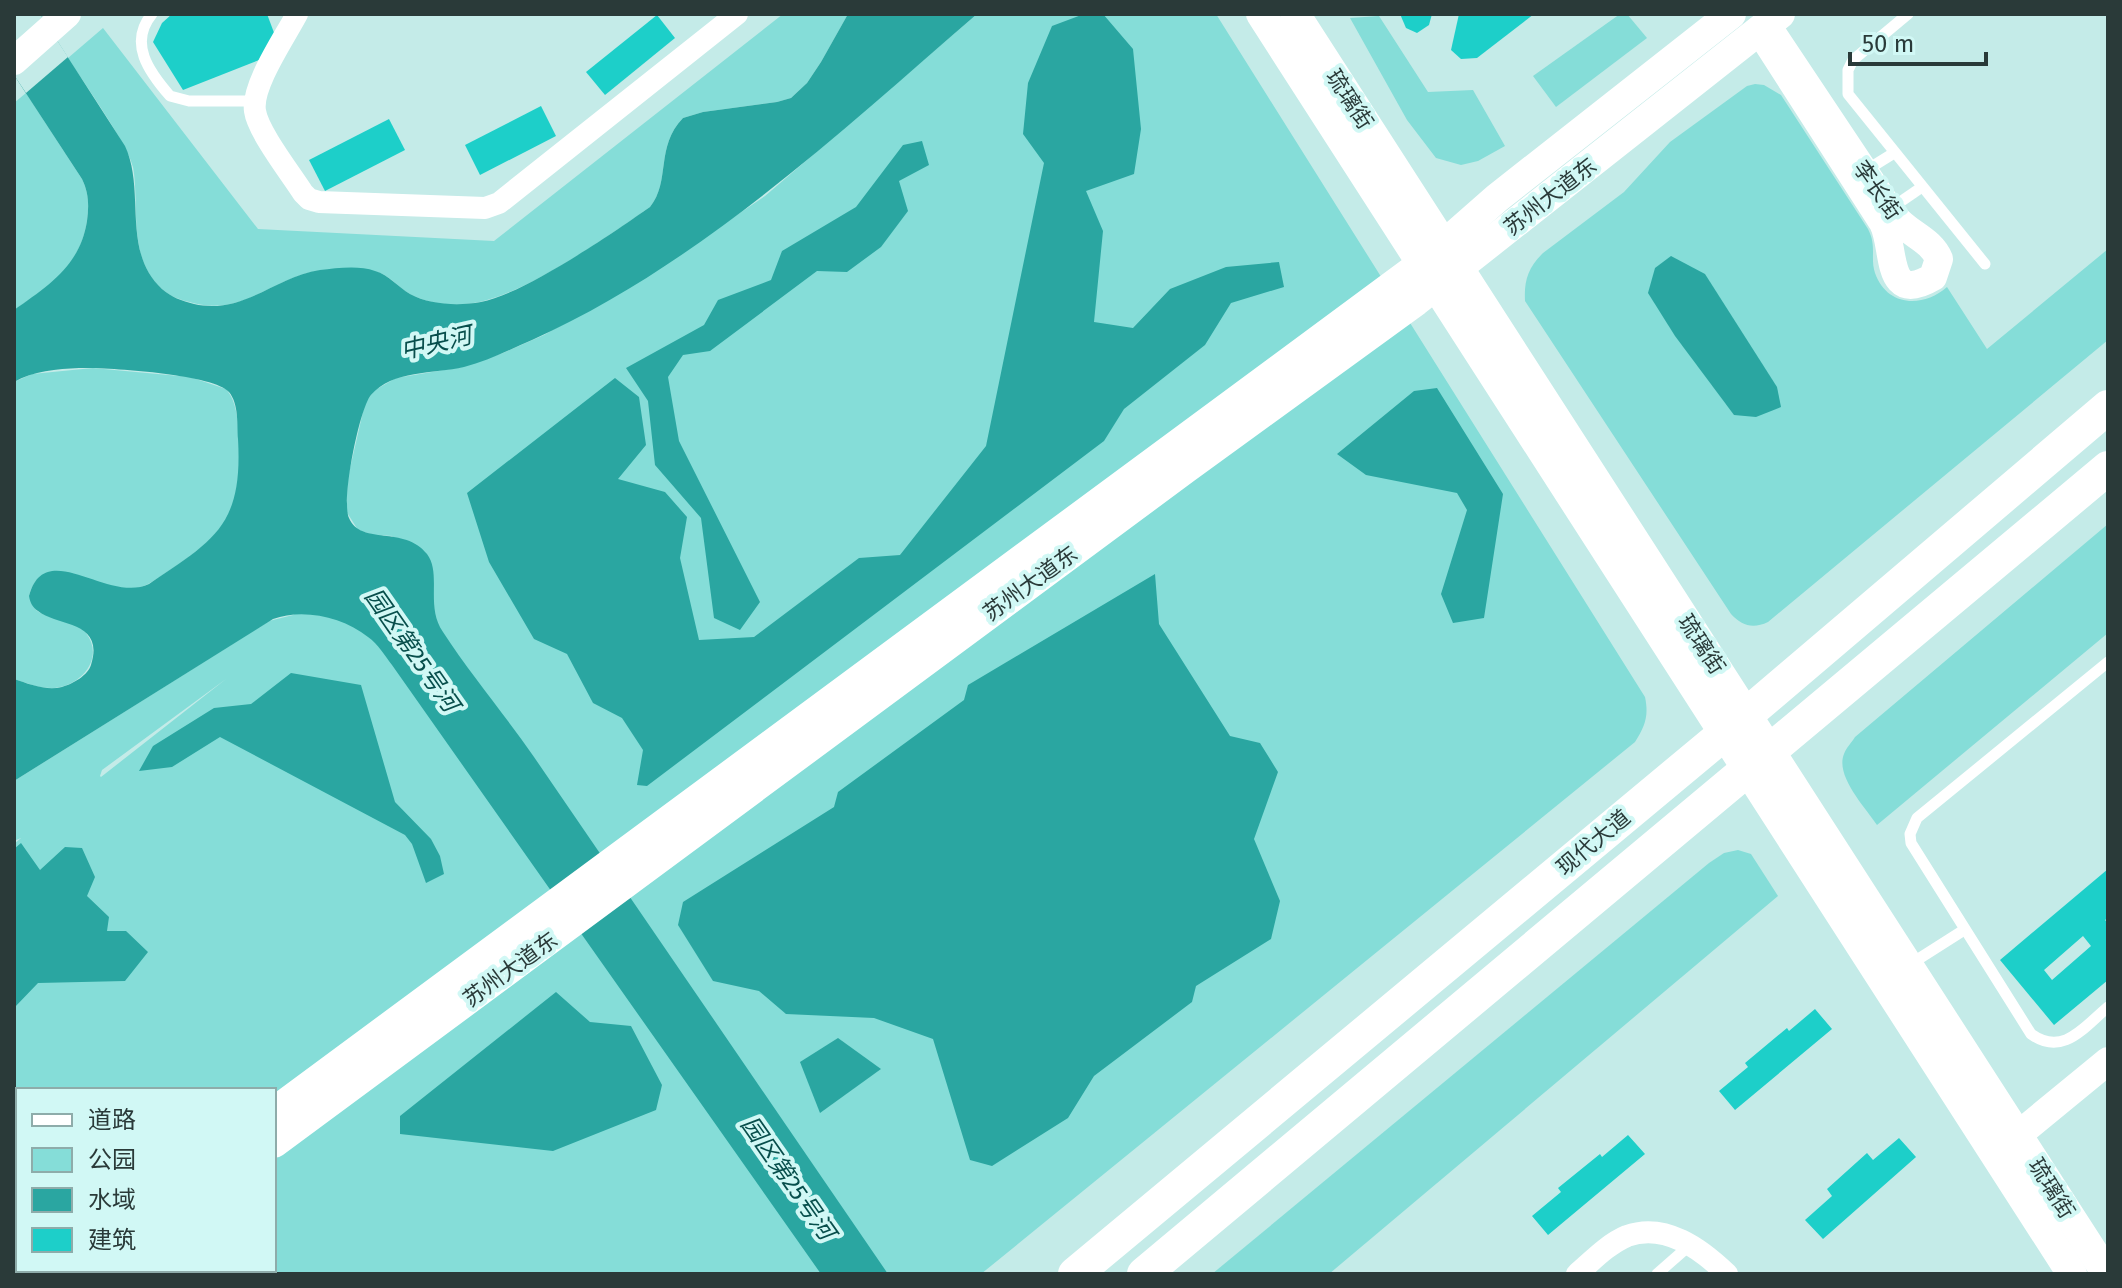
<svg xmlns="http://www.w3.org/2000/svg" width="2122" height="1288" viewBox="0 0 2122 1288" font-family="'Fira Sans','Noto Sans SC',sans-serif">
<rect width="100%" height="100%" fill="#c4ebe8"/>
<!-- green -->
<g fill="#85ddd8" fill-rule="evenodd">
<path d="M783 14H848L821 62 807 83 791 98 777 102 703 112 683 118C655 147 671 181 650 207 609 236 535 287 487 300 464 307 431 306 410 294 399 288 391 277 380 273 362 267 344 268 326 270 277 273 246 317 193 303 181 300 170 297 161 288 127 256 140 207 133 167 129 146 82 80 68 58L103 28 258 229 494 241Z"/>
<path d="M977 14H1216L1645 697C1649 716 1645 726 1635 742L981 1274H14V844L21 838 14 841V781L269 621 293 615 393 536 374 535 358 530 346 511 348 477 365 403 375 390 396 378 462 367 503 353 544 335 639 281 765 196ZM226 679 101 777 100 776 102 770ZM18 1090H274V1270H18Z"/>
<polygon points="1620,14 1627,14 1647,38 1556,107 1533,76"/>
<polygon points="1379,16 1428,92 1473,90 1505,146 1478,161 1461,165 1436,158 1407,120 1350,18"/>
<path d="M1755 84 1764 85 1781 95 1868 229C1877 246 1870 258 1875 273 1887 307 1923 308 1947 287L1987 349 2108 249V340L1768 622C1753 629 1742 626 1731 614L1525 301C1524 280 1528 268 1543 253L1624 192 1670 142 1747 86Z"/>
<path d="M26 93 82 179C89 193 89 206 87 221 80 266 49 287 14 310V103Z"/>
<path d="M93 368 190 377 226 389C239 404 238 428 239 447 242 511 224 534 173 568 160 576 146 589 130 589 100 591 42 546 29 596L36 610C50 621 74 617 86 633 106 659 79 688 51 688 38 688 26 683 14 679V382L32 374Z"/>
<path d="M2108 524V633L1877 825C1865 807 1835 776 1844 754 1846 748 1852 742 1855 737Z"/>
<polygon points="1738,850 1751,854 1778,896 1329,1274 1212,1274 1709,863 1724,853"/>
</g>
<!-- water -->
<g fill="#2aa6a1">
<path d="M14 14H40L125 146C146 191 121 251 162 289 171 297 182 301 194 304 243 315 275 277 320 270 337 268 359 265 375 271 389 275 398 287 410 294 430 305 459 306 481 302 524 294 613 233 650 207 671 181 655 147 683 118L703 112 777 102 791 98 807 83 821 62 848 14H977C839 133 700 264 532 340 509 350 487 361 464 367 434 374 392 370 371 395 359 409 341 502 349 518 361 546 404 525 427 554 442 574 425 606 443 632 471 675 505 715 534 757 652 929 770 1102 888 1274H821L392 665C385 656 378 644 368 637 343 617 303 608 273 619L14 781V679C29 684 46 691 62 687 73 684 88 675 91 665 105 620 58 627 38 611 32 607 30 602 29 596 45 536 108 604 149 584 214 540 243 526 238 439 237 425 239 404 229 392 214 374 105 367 79 368 57 369 33 371 14 382V310C48 286 80 266 87 221 89 206 89 193 82 179L14 75Z"/>
<polygon points="1084,14 1103,14 1133,49 1141,129 1134,174 1086,191 1103,231 1094,322 1133,328 1170,289 1226,267 1279,262 1284,287 1231,303 1205,345 1124,409 1104,441 647,786 637,785 643,750 622,718 593,703 567,654 534,639 489,562 467,493 615,378 639,397 646,445 618,479 665,492 687,517 680,558 699,640 754,637 859,558 900,555 986,446 1044,163 1023,134 1028,83 1052,26"/>
<polygon points="922,141 929,165 899,181 908,211 881,247 847,272 817,271 710,351 683,355 668,377 679,441 760,602 740,630 714,618 701,518 655,465 648,401 626,368 704,325 718,300 771,280 782,251 856,207 903,145"/>
<polygon points="1671,256 1705,274 1777,387 1781,407 1756,417 1734,415 1675,336 1648,293 1655,268"/>
<polygon points="1437,388 1503,494 1484,618 1453,623 1441,594 1467,510 1457,493 1366,475 1337,454 1414,391"/>
<polygon points="1155,574 1159,624 1230,736 1260,743 1278,772 1254,839 1280,901 1271,939 1196,986 1192,1002 1094,1076 1068,1118 992,1166 970,1160 933,1039 874,1018 786,1014 759,991 713,981 678,925 683,902 834,807 838,792 964,700 968,685"/>
<polygon points="291,673 361,685 395,802 431,839 440,856 444,874 426,883 412,844 405,835 220,737 172,767 139,771 153,746 214,708 251,704"/>
<polygon points="21,843 40,870 65,847 82,848 95,877 87,896 109,917 107,931 126,931 148,952 125,981 38,983 14,1008 14,849"/>
<polygon points="556,992 590,1022 631,1026 662,1085 656,1110 553,1151 400,1134 400,1116"/>
<polygon points="838,1038 881,1069 820,1113 800,1062"/>
</g>
<!-- pier -->
<polygon fill="#c4ebe8" points="18,14 40,14 68,57 26,93 14,75 14,17"/>
<!-- building -->
<g fill="#1dcfc9" fill-rule="evenodd">
<polygon points="172,14 267,14 276,38 269,56 183,90 153,42 162,23"/>
<polygon points="1400,14 1432,14 1429,25 1417,33 1406,28"/>
<polygon points="1459,14 1534,14 1477,58 1461,59 1451,50"/>
<polygon points="657,15 675,38 605,95 586,72"/>
<polygon points="541,106 556,136 480,175 465,145"/>
<polygon points="389,119 405,150 325,191 309,160"/>
<path d="M2108 869V918L2105 920 2108 923V980L2054 1025 2000 960ZM2083 936 2091 946 2052 980 2044 970Z"/>
<polygon points="1815,1009 1832,1029 1735,1110 1719,1091 1748,1067 1745,1063 1787,1028 1789,1031"/>
<polygon points="1628,1135 1645,1154 1548,1235 1532,1216 1561,1192 1558,1188 1600,1154 1602,1157"/>
<polygon points="1899,1138 1916,1157 1823,1239 1805,1220 1832,1196 1827,1189 1867,1153 1873,1160"/>
</g>
<g fill="none" stroke-linecap="round" stroke-linejoin="round">
<!-- service -->
<g stroke="#fff" stroke-width="11">
<path d="M152 14C128 43 149 72 170 96L189 101H255"/>
<polyline points="1908,14 1853,60 1848,70 1848,94 1985,264"/>
<polyline points="1865,171 1894,153"/>
<polyline points="1890,209 1922,187"/>
<path d="M2108 662 1917 818 1910 834 1911 843 2031 1034C2063 1057 2084 1027 2108 1007"/>
<polyline points="1909,965 1964,930"/>
<polyline points="1657,1274 1690,1245"/>
</g>
<!-- minor -->
<g stroke="#fff" stroke-width="22">
<path d="M297 14C285 37 251 86 255 111 258 132 291 174 303 193L309 199 319 202 485 208 499 203 737 14"/>
<path d="M1577 1274C1592 1261 1608 1244 1627 1236 1665 1222 1701 1249 1727 1274"/>
</g>
<!-- tertiary -->
<g stroke="#fff" stroke-width="28">
<path d="M1759 30 1883 223C1896 248 1884 306 1933 277L1939 259C1931 239 1908 234 1894 216L1766 24"/>
<polyline points="14,61 67,14"/>
<polyline points="2018,1135 2108,1061"/>
</g>
<!-- secondary -->
<g stroke="#fff" stroke-width="30">
<polyline points="1261,14 2072,1274"/>
<polyline points="1295,14 2107,1274"/>
<polyline points="274,1112 1423,263 1497,198 1731,14"/>
<polyline points="274,1143 1185,469 1416,301 1780,14"/>
<polyline points="55,1274 60,1270"/>
<polyline points="97,1274 102,1270"/>
</g>
<!-- primary -->
<g stroke="#fff" stroke-width="34">
<polyline points="1075,1274 1725,733 2108,407"/>
<polyline points="1144,1274 2108,468"/>
</g>
</g>
<g text-anchor="middle" stroke-width="8" stroke-linejoin="round" paint-order="stroke">
<!-- street labels -->
<g font-size="22" fill="#2a3a39" stroke="#d1f8f5">
<text transform="translate(1350 99) rotate(57)" y="8">琉璃街</text>
<text transform="translate(1878 190) rotate(55)" y="8">李长街</text>
<text transform="translate(1550 196) rotate(-38)" y="8">苏州大道东</text>
<text transform="translate(1030 583) rotate(-36)" y="8">苏州大道东</text>
<text transform="translate(1702 644) rotate(57)" y="8">琉璃街</text>
<text transform="translate(1593 842) rotate(-40)" y="8">现代大道</text>
<text transform="translate(510 969) rotate(-36)" y="8">苏州大道东</text>
<text transform="translate(2052 1188) rotate(58)" y="8">琉璃街</text>
</g>
<!-- water labels -->
<g font-size="24" font-style="italic" fill="#084f4c" stroke="#d1f8f5">
<text transform="translate(436 343) rotate(-13)" y="8">中央河</text>
<text transform="translate(412 650) rotate(55)" y="8">园区第25号河</text>
<text transform="translate(788 1178) rotate(55)" y="8">园区第25号河</text>
</g>
</g>
<!-- border -->
<rect width="2122" height="1288" fill="none" stroke="#2a3a39" stroke-width="32"/>
<!-- legend -->
<rect x="16" y="1088" width="260" height="184" fill="#d1f8f5" stroke="#8eacaa" stroke-width="2"/>
<rect x="32" y="1114" width="40" height="12" fill="#ffffff" stroke="#8eacaa" stroke-width="2"/>
<text x="88" y="1128" font-size="24" fill="#2a3a39">道路</text>
<rect x="32" y="1148" width="40" height="24" fill="#85ddd8" stroke="#8eacaa" stroke-width="2"/>
<text x="88" y="1168" font-size="24" fill="#2a3a39">公园</text>
<rect x="32" y="1188" width="40" height="24" fill="#2aa6a1" stroke="#8eacaa" stroke-width="2"/>
<text x="88" y="1208" font-size="24" fill="#2a3a39">水域</text>
<rect x="32" y="1228" width="40" height="24" fill="#1dcfc9" stroke="#8eacaa" stroke-width="2"/>
<text x="88" y="1248" font-size="24" fill="#2a3a39">建筑</text>
<!-- scale -->
<path d="M1850 52v12h136v-12" fill="none" stroke="#2a3a39" stroke-width="4"/>
<text x="1862" y="52" font-size="24" fill="#2a3a39" stroke="#d1f8f5" stroke-width="6" paint-order="stroke">50 m</text>
</svg>
